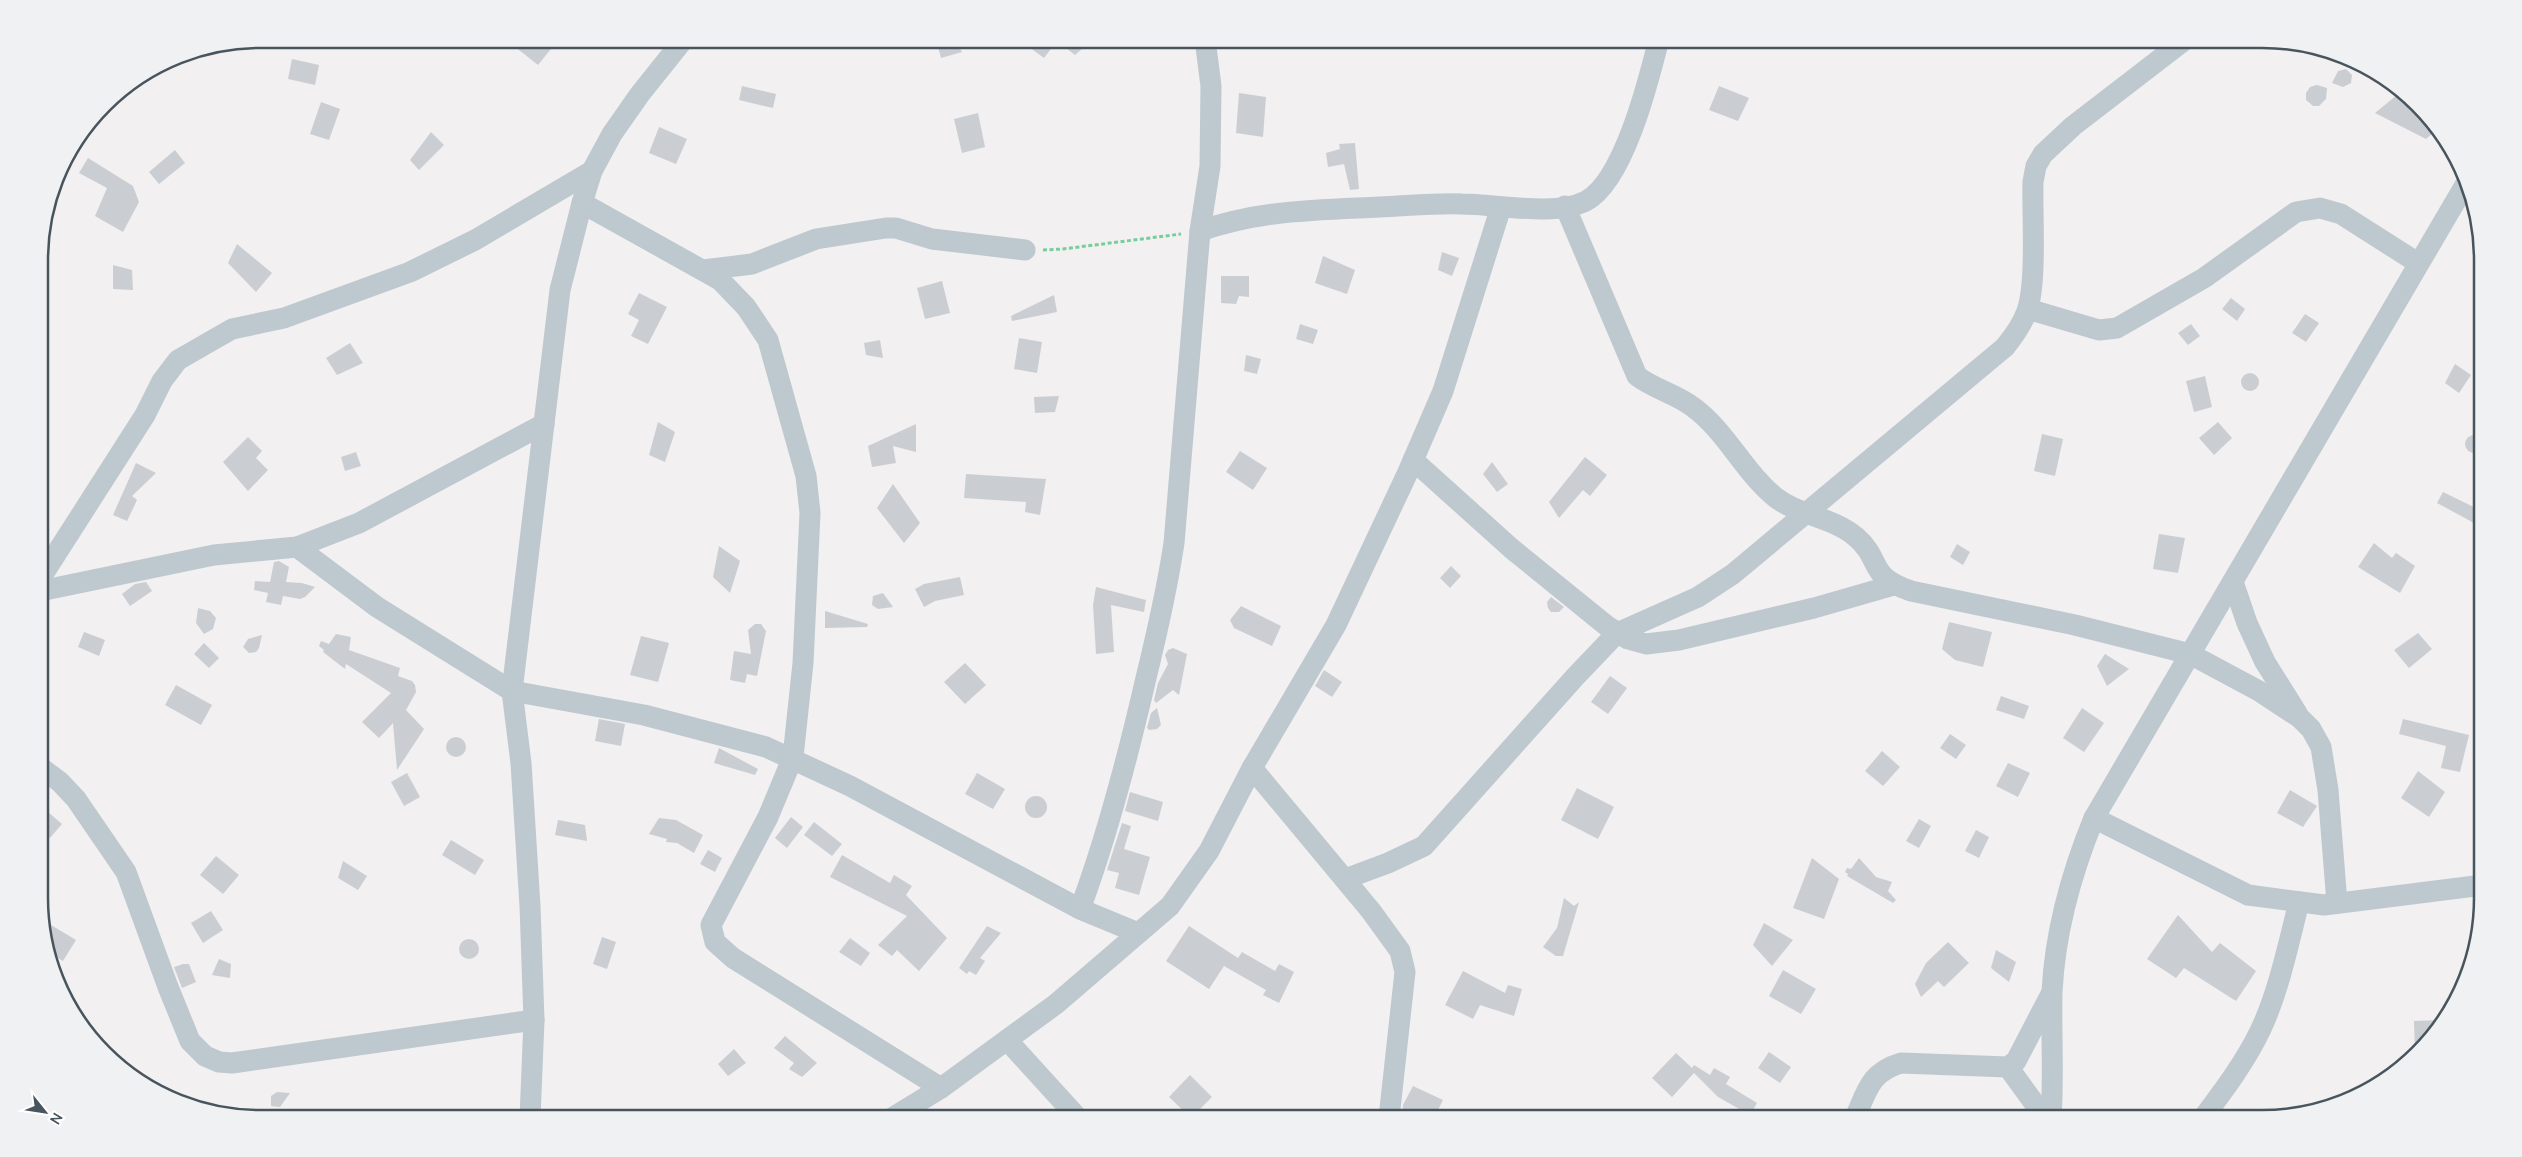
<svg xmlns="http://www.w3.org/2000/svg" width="2522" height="1157" viewBox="0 0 2522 1157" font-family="Manrope,sans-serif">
<rect width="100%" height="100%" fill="#f2f0f0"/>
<!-- building -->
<g fill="#caced3">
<polygon points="505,39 559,39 538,65"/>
<polygon points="954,39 962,52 941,58 937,43"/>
<polygon points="1018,39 1093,39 1075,55 1057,41 1044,58"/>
<polygon points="292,59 319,65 315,85 288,79"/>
<polygon points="2346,69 2352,75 2351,83 2343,87 2332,83 2338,71"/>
<polygon points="2317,85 2327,88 2326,99 2319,106 2313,106 2306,100 2306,93 2310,87"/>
<polygon points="742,86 776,94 773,108 739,100"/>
<polygon points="1719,86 1749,98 1738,121 1709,110"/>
<polygon points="2403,90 2439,128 2426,139 2375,113"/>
<polygon points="1239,93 1266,97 1263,137 1236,133"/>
<polygon points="321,102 340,109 329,140 310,134"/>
<polygon points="978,113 985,147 962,153 954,119"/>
<polygon points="659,127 687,139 676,164 649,153"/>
<polygon points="431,132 444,145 419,170 410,160"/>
<polygon points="1355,143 1359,189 1350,190 1344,164 1328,167 1326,153 1340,149 1339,144"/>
<polygon points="175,150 185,163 159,184 149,172"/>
<polygon points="88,158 133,186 139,202 123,232 95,216 107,188 79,173"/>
<polygon points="237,244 272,273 256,292 228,263"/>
<polygon points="1442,252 1459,258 1452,276 1438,270"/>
<polygon points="1323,256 1355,270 1347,294 1315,283"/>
<polygon points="113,265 132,270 133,290 113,289"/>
<polygon points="1221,276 1249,276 1249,297 1239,296 1236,304 1221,303"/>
<polygon points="942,281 950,313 925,319 917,288"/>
<polygon points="639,293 667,307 648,344 631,336 639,320 628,314"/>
<polygon points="1054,295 1057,312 1012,321 1011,316"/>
<polygon points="2231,298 2245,309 2237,321 2222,309"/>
<polygon points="2305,314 2319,323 2306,342 2292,333"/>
<polygon points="1300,324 1318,330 1313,344 1296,339"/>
<polygon points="2191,324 2200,336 2188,345 2178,333"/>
<polygon points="1019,338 1042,342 1037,373 1014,369"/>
<polygon points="880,340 883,358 866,355 864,343"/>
<polygon points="350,343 363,363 337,375 326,358"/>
<polygon points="1246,355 1261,359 1257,374 1244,371"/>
<polygon points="2455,364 2471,375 2459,393 2445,383"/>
<circle cx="2250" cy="382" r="9"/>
<polygon points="2205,376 2212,407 2194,412 2186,381"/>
<polygon points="1059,396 1055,412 1035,413 1034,397"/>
<polygon points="658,422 675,432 665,462 649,455"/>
<polygon points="2218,422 2232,438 2214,455 2199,438"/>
<polygon points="916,424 916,452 893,446 896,463 872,467 868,446"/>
<polygon points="2042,434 2063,439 2055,476 2034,471"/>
<circle cx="2474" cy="444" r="9"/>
<polygon points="248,437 262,451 256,458 268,470 248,491 223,462"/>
<polygon points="1240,451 1267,468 1253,490 1226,472"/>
<polygon points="356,452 361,466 345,471 341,457"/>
<polygon points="1585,457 1607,475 1590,496 1583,490 1559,518 1549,502"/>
<polygon points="1492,462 1508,484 1497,492 1483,474"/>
<polygon points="136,463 156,473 132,496 137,500 127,521 113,515"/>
<polygon points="966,474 1046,479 1040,515 1025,512 1026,502 964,498"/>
<polygon points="893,484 920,523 904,543 877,508"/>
<polygon points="2443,492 2482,511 2474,523 2437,503"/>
<polygon points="2159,534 2185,538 2178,573 2153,569"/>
<polygon points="2374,543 2392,558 2396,553 2415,566 2400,593 2358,567"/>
<polygon points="1957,544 1970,552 1963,565 1950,557"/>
<polygon points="719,546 740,561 730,593 713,577"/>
<polygon points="279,561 289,567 286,582 302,583 315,587 305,597 300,599 283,596 281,605 266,602 268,593 254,590 255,581 270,582 274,562"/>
<polygon points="1451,566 1461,576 1450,588 1440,578"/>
<polygon points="960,577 964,595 935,601 924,607 915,589 924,584"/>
<polygon points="146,582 152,591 130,606 122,594 135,584"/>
<polygon points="1096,587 1146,600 1144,612 1111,605 1114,652 1096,654 1093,605"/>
<polygon points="883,593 893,607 878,609 872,605 873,596"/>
<polygon points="1551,597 1564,607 1559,612 1551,612 1548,608 1547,602"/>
<polygon points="1241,606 1281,626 1272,646 1234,628 1230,620"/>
<polygon points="198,608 210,611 216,618 213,629 204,634 196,623"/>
<polygon points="825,611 868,624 867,627 825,628"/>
<polygon points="1949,622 1992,632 1983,667 1955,660 1942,649"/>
<polygon points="755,624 761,624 766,631 757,676 747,674 745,683 730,680 734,651 751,654 748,630"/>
<polygon points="84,632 105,640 99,656 78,647"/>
<polygon points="2418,633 2432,649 2409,668 2394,650"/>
<polygon points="336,634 351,637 349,650 400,668 398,676 412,681 415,685 416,692 406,710 424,729 397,770 393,723 379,738 362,722 391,693 346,664 345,669 323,652 324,650 319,646 321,641 329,644"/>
<polygon points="262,635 259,648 256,652 249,653 243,647 248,639"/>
<polygon points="641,636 669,643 658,682 630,675"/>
<polygon points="204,643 219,658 209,668 194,654"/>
<polygon points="1173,648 1187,654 1179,695 1173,690 1156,703 1154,700 1158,683 1168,664 1165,655 1168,650"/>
<polygon points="2105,654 2129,669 2107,686 2097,666"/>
<polygon points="965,663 986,685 965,704 944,682"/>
<polygon points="1324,670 1342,682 1332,697 1315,686"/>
<polygon points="1610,676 1627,688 1608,714 1591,702"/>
<polygon points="176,685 212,705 201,725 165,705"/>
<polygon points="2001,696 2029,706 2024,719 1996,710"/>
<polygon points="1157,708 1161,725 1157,729 1149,730 1147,728 1151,713"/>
<polygon points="2082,708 2104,723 2084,752 2063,738"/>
<polygon points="599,719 625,724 621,746 595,741"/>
<polygon points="2403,719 2469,735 2460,772 2441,768 2446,746 2399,734"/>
<polygon points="1950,734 1966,745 1956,759 1940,748"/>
<circle cx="456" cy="747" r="10"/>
<polygon points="719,748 758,769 755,775 714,763"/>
<polygon points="1882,751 1900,767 1883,786 1865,771"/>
<polygon points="2008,763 2030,773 2018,797 1996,786"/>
<polygon points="2418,771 2445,792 2429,817 2401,798"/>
<polygon points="407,773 420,797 404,806 391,782"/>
<polygon points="977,773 1005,789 993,809 965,794"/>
<polygon points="1577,788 1614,807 1598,839 1561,820"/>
<polygon points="2290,790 2317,806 2303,827 2277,813"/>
<polygon points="1130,792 1163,802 1158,821 1125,811"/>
<circle cx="1036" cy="807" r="11"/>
<polygon points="48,812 62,824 50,838 40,830 40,822"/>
<polygon points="791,817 803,827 787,848 775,838"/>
<polygon points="659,818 676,820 703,835 694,853 677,843 666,842 667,839 649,834"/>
<polygon points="1919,819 1931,826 1919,848 1906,841"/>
<polygon points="558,820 585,825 587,841 555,835"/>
<polygon points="814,822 842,844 832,856 804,835"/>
<polygon points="1122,823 1131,826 1124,849 1150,857 1139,895 1115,888 1119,873 1107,870"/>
<polygon points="1976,830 1989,837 1979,858 1965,851"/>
<polygon points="451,840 484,860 475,875 442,855"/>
<polygon points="708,850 722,858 715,872 700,864"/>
<polygon points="842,855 890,883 894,875 912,886 906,895 947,938 919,971 897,950 892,956 878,945 907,916 830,877"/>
<polygon points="216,856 239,875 223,894 200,875"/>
<polygon points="1812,858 1839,879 1824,919 1793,908"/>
<polygon points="1859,858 1876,877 1892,882 1888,891 1896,900 1893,903 1847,876 1848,874 1845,872 1847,868 1851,869"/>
<polygon points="343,861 367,876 358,890 338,878"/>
<polygon points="1564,898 1574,906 1579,902 1563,956 1556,956 1543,947 1557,928"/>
<polygon points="211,911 223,930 203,943 191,923"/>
<polygon points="2178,915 2212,952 2220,943 2256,971 2236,1001 2184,968 2176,978 2147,959"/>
<polygon points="41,919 76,940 63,961 48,952"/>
<polygon points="1764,923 1793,940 1772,966 1753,945"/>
<polygon points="987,926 1001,933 980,958 985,961 976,975 969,971 967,974 959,968"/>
<polygon points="1189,926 1238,958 1242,952 1275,971 1279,964 1294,972 1279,1003 1263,995 1266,990 1224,966 1209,989 1166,961"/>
<polygon points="602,937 616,942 607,969 593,964"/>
<polygon points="850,938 870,953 861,966 839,952"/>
<circle cx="469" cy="949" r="10"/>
<polygon points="1948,942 1969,963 1944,987 1938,981 1921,997 1915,984 1926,963"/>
<polygon points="1996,950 2016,962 2009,982 1991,968"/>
<polygon points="219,959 231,964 230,978 212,975"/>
<polygon points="183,964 189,964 196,982 182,988 174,967"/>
<polygon points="1783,970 1816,989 1801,1014 1769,996"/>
<polygon points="1463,971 1505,993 1508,985 1522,989 1514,1016 1480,1005 1473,1019 1445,1005"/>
<polygon points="2443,1020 2429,1043 2415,1055 2414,1021"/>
<polygon points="785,1036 817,1063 802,1077 789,1069 794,1063 774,1048"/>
<polygon points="734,1049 746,1063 728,1076 718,1064"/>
<polygon points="1769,1052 1791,1067 1780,1083 1758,1068"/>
<polygon points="1676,1053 1692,1068 1694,1065 1710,1075 1714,1068 1730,1077 1726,1084 1757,1103 1750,1115 1718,1097 1694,1073 1672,1097 1652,1078"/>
<polygon points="1190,1075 1212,1097 1191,1118 1169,1097"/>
<polygon points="1413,1086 1443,1100 1434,1118 1402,1118 1403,1105"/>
<polygon points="277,1092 290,1093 280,1107 271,1106 271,1096"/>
</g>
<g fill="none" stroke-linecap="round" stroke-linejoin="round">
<!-- path -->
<polyline stroke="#77ce9d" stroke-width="3" stroke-dasharray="4 2.5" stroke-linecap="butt" points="1043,250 1063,249 1181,234"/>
<!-- minor -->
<g stroke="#bec8cf" stroke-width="21">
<polyline points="582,203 720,280 746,307 768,340 806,476 810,513 803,663 793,757 768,817 711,925 715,942 733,958 941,1088"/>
<path d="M1565 206 1637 376C1654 389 1676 394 1693 407 1726 431 1744 472 1775 497 1799 516 1833 517 1856 537 1883 560 1866 576 1911 591L2075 625 2190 654 2259 691 2300 718 2311 729 2321 747 2328 790 2337 903"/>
<path d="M1200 231C1261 210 1315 210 1379 207 1406 206 1434 203 1462 204 1496 204 1555 217 1586 201 1624 181 1649 79 1659 39"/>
<polyline points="703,270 752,264 816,239 886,228 896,228 932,239 1025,250"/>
<polyline points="2028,309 2099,330 2117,328 2204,278 2296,212 2320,208 2341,214 2418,263"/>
<polyline points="1413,460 1512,549 1607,626 1628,639 1646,644 1679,640 1814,608 1894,585"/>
<polyline points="297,547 377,607 512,691 644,715 766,747 850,786 1080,909 1138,933"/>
<polyline points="40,579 145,415 162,381 178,360 232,329 284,318 410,272 475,240 592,171"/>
<polyline points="2233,582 2247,623 2265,662 2297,713"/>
<polyline points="40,591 214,555 297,547 359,523 544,424"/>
<polyline points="40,767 60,782 76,799 126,872 168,987 190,1041 205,1056 219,1062 232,1063 534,1020"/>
<polyline points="1252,768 1371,911 1400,951 1405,972 1389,1118"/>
<polyline points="2094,818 2248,895 2324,905 2483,885"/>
<path d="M1345 879 1388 863 1424 846 1575 677 1617 633 1698 597 1733 574 2005 347C2014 336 2022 325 2027 311 2037 282 2032 215 2033 182L2036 166 2043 154 2073 126 2186 39"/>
<path d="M1080 909C1108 834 1128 756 1146 678 1157 633 1167 589 1174 543L1200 231 1210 166 1211 86 1205 39"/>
<polyline points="1007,1040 1078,1118"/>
<polyline points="2008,1067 2045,1118"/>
<polyline points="530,1118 534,1020 530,906 521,763 512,691 560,290 582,203 592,171 612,134 640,94 684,39"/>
<polyline points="892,1118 941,1088 1056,1004 1170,906 1209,851 1252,768 1336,625 1408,472 1443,391 1501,207"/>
<path d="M1855 1118C1867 1091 1870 1072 1901 1063L2008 1067 2016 1061 2051 994"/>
<path d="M2051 1118C2054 1076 2051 1034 2052 992 2055 931 2071 874 2094 818L2468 180"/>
<path d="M2203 1118C2224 1090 2245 1062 2260 1031 2278 994 2289 942 2299 902"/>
</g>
</g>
<!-- crop -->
<path d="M0 0H2522V1157H0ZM260 48H2262A212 212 0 0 1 2474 260V898A212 212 0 0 1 2262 1110H260A212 212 0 0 1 48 898V260A212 212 0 0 1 260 48Z" fill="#f0f1f2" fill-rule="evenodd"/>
<path fill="none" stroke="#48555e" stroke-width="2.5" d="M260 48H2262A212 212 0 0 1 2474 260V898A212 212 0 0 1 2262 1110H260A212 212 0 0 1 48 898V260A212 212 0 0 1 260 48Z"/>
<!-- north arrow -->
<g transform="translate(45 1112) rotate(120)" stroke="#ffffff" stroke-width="4" paint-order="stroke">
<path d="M0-4L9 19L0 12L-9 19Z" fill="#48555e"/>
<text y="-8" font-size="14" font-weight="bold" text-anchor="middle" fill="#48555e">N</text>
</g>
</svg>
